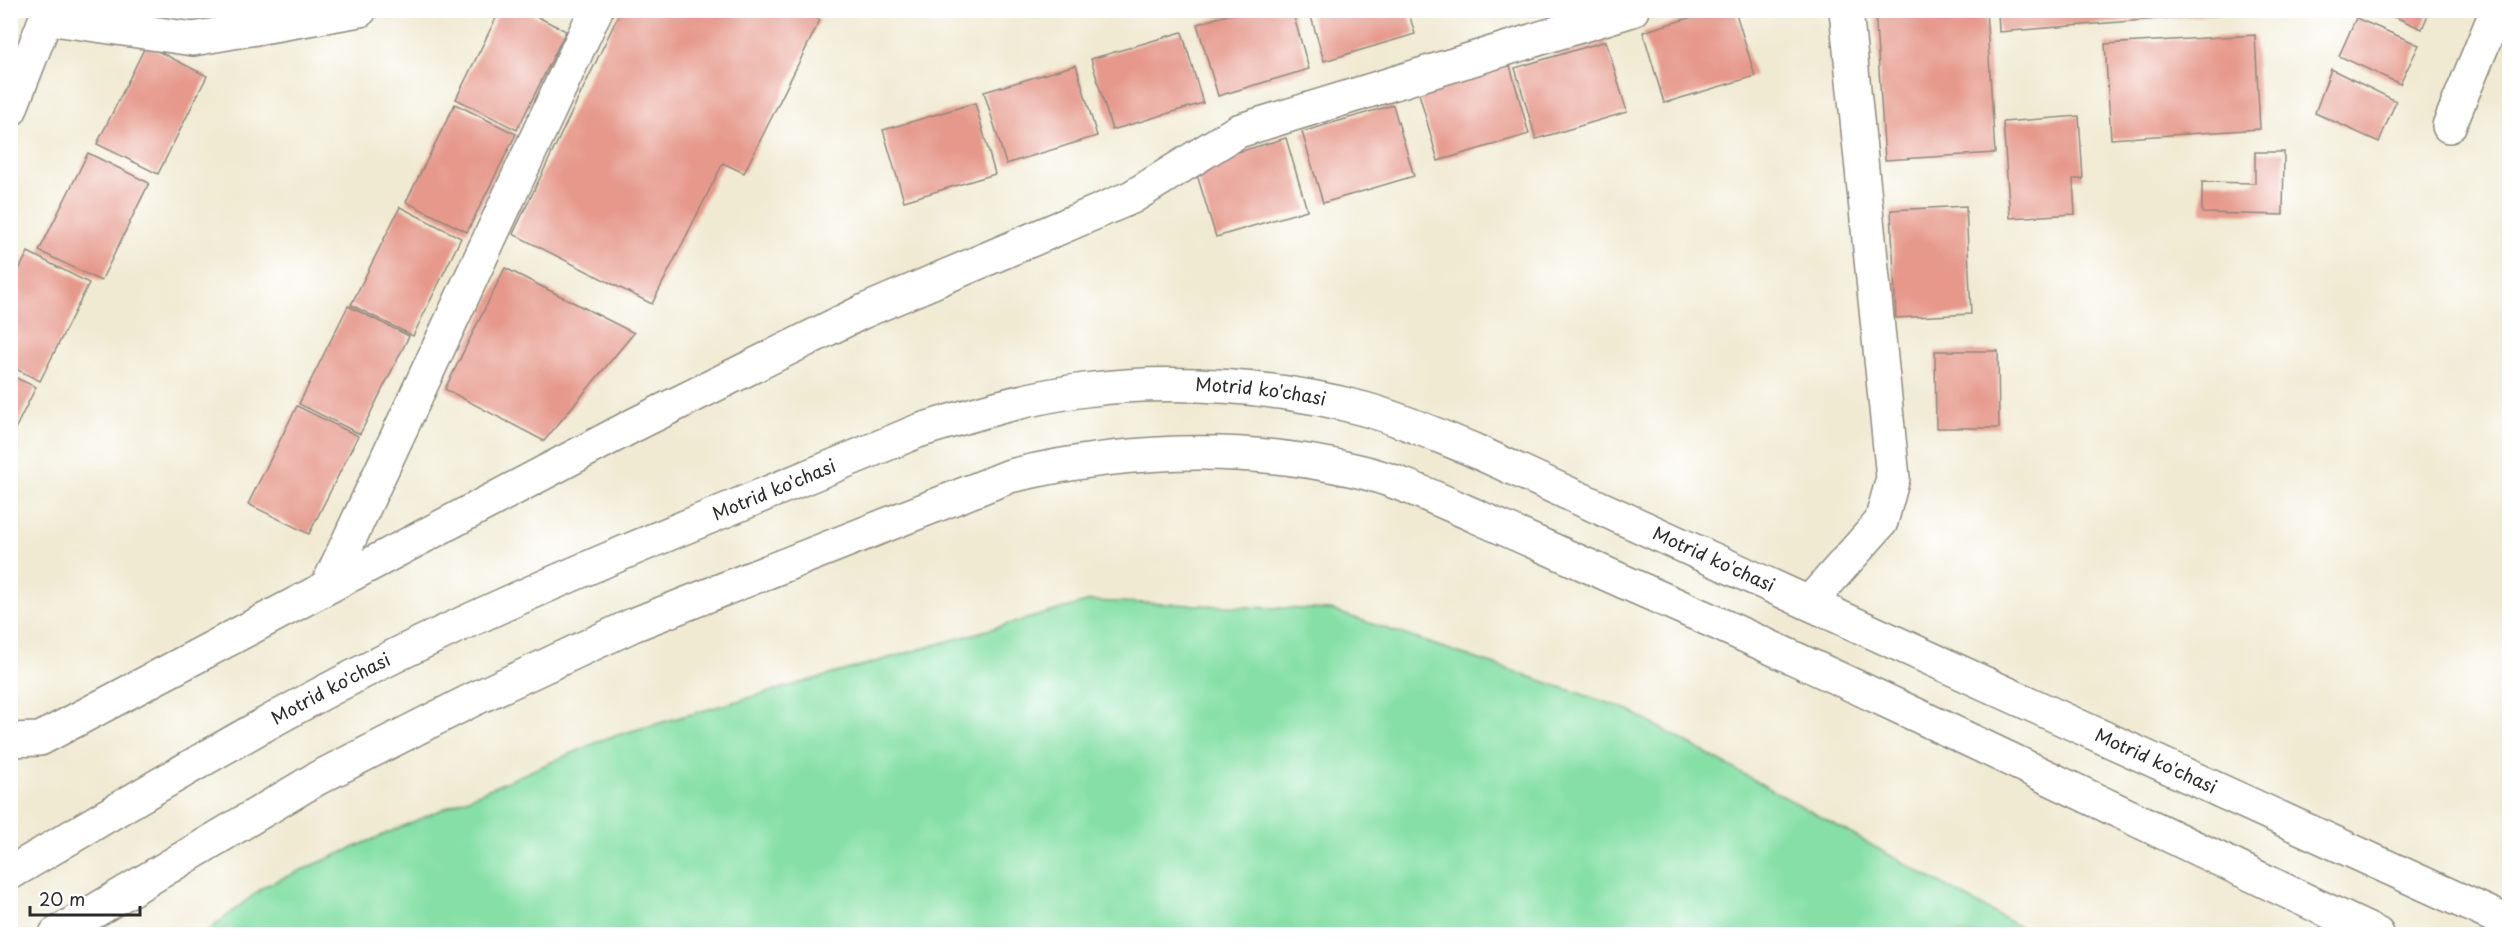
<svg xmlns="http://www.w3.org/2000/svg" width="2520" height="945" viewBox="0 0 2520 945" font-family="'Playpen Sans',sans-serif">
<rect width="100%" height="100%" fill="#fff"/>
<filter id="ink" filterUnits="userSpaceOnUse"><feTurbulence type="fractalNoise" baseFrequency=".0167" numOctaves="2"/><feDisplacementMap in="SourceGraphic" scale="12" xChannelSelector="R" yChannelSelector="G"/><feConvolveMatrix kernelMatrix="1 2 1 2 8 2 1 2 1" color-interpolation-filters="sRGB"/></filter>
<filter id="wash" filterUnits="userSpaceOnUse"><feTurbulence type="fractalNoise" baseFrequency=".008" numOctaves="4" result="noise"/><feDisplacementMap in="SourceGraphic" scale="24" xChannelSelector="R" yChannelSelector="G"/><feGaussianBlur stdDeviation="1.35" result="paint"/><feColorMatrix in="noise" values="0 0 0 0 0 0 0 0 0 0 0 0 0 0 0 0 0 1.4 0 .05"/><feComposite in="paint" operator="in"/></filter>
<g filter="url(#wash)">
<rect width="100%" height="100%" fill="#f0ead2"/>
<!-- green -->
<polygon fill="#86e0a6" stroke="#588668" stroke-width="1.5" points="1090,601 1331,610 1626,709 2032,934 204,934 265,886 607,738"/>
<g id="blocks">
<!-- building -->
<g fill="#e6998b">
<polygon points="500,10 524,10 566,31 517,130 456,99"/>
<polygon points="621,10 801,10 820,20 744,173 723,163 652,304 513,234"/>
<polygon points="1244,10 1292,10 1309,69 1218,96 1197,24"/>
<polygon points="1309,10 1408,10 1415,34 1324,61"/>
<polygon points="1715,10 1735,10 1755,76 1664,103 1643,32"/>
<polygon points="1875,10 1986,10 1995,153 1885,160"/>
<polygon points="1998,10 2242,10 2242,12 1999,32"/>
<polygon points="2379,10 2430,10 2422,29"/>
<polygon points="2356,18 2419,45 2400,84 2339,56"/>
<polygon points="1182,32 1203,103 1112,130 1091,59"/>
<polygon points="2255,35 2260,129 2111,139 2105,44"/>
<polygon points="1606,41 1627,112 1536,139 1515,68"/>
<polygon points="146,45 207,76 158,174 97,144"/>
<polygon points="1509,62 1529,134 1438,161 1418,90"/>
<polygon points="1076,65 1097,136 1006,164 984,92"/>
<polygon points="2331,69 2396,101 2379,142 2315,113"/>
<polygon points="975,103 995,174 904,201 883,130"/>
<polygon points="455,104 516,134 467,232 406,202"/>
<polygon points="1393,105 1414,176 1323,203 1302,132"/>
<polygon points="2079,116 2083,179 2073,179 2075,214 2010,218 2003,122"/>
<polygon points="1286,138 1307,210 1216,237 1194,165"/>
<polygon points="2255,152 2284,152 2283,215 2202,213 2202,182 2255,183"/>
<polygon points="88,153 149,183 101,281 39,251"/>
<polygon points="1966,206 1971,314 1896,318 1891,210"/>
<polygon points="400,207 461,238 413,336 351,305"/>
<polygon points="28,252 89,283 40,381 10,366 10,287"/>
<polygon points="505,268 634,333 544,441 445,389"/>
<polygon points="348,306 409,336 360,434 299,404"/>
<polygon points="1935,351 1998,351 1999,428 1936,428"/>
<polygon points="10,375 36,387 10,439"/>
<polygon points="297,406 358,436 309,534 248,504"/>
</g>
</g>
</g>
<g filter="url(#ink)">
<use href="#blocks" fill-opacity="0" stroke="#8e8a7e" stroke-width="1.5"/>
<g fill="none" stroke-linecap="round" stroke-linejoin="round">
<defs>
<g id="minor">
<polyline points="47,18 193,39 360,10"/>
<polyline points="10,110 49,10"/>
<polyline points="2449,126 2497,10"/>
<polyline points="328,585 596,10"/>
<polyline points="1810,602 1881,522 1893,478 1846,10"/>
<polyline points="10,740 40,739 634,425 862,312 1132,197 1238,131 1632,10"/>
</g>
<g id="major">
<path id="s1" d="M10 873C146 793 281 710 423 642 585 565 753 500 918 431 973 414 1028 397 1085 390 1172 378 1280 386 1364 409 1401 419 1436 435 1471 449L2510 923"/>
<path d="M56 934 316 779 472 700 633 625 1010 476C1124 449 1240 444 1354 470 1396 479 1439 500 1478 517 1535 542 1591 567 1647 592 1893 700 2134 820 2377 934"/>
</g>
</defs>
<!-- minor casing -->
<use href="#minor" stroke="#8e8a7e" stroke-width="36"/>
<!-- major casing -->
<use href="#major" stroke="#8e8a7e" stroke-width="36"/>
<!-- minor -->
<use href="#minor" stroke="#fff" stroke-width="33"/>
<!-- major -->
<use href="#major" stroke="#fff" stroke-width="33"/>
</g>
</g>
<g text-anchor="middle" stroke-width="4.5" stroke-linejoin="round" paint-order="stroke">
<!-- street labels -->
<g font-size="18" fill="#2b2b2b" stroke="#fff">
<text dy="6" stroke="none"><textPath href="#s1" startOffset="1360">Motrid ko'chasi</textPath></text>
<text dy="6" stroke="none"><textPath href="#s1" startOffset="856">Motrid ko'chasi</textPath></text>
<text dy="6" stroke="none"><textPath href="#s1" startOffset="1846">Motrid ko'chasi</textPath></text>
<text dy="6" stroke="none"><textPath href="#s1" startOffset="370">Motrid ko'chasi</textPath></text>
<text dy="6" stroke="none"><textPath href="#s1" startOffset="2332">Motrid ko'chasi</textPath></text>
</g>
</g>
<!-- margin -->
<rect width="2520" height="945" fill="none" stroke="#fff" stroke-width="36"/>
<!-- scale -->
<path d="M30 906v9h110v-9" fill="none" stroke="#2b2b2b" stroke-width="3"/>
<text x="39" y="906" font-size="18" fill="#2b2b2b" stroke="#ffffff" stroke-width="4.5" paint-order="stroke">20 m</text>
</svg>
